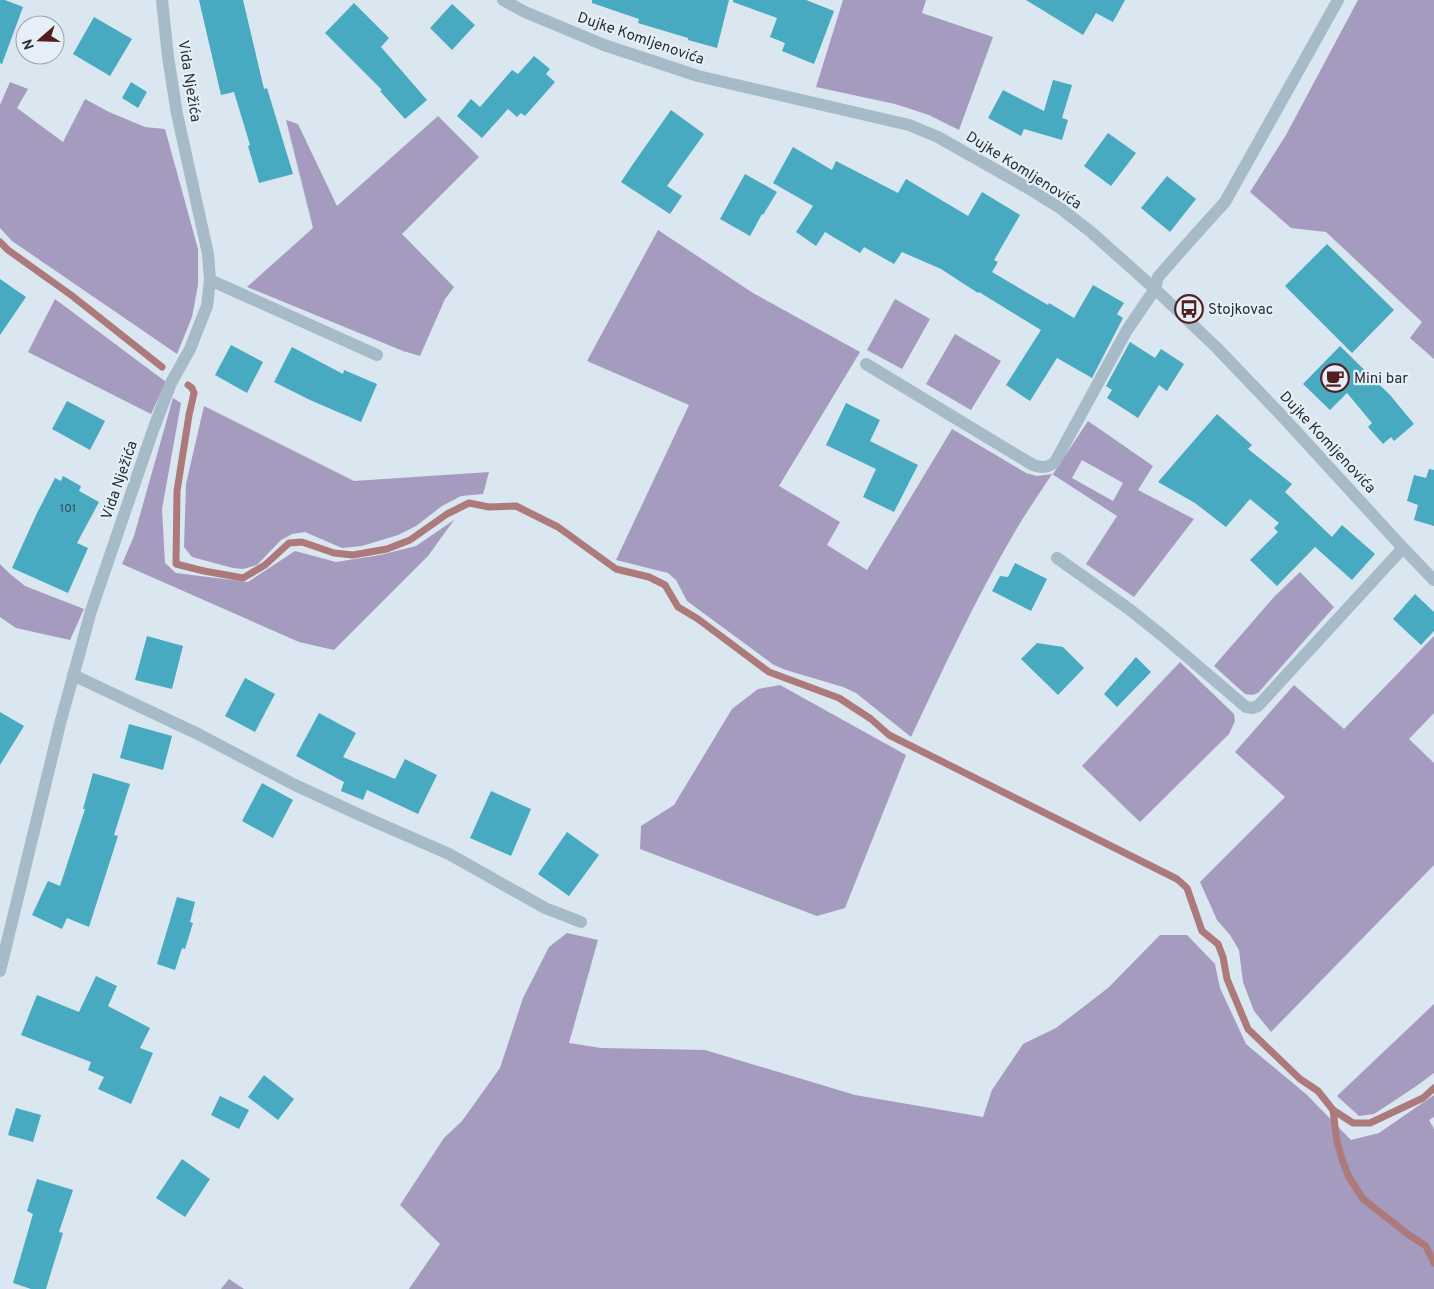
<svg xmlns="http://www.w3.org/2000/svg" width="1434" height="1289" viewBox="0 0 1434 1289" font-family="Overpass,sans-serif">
<rect width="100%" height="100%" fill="#dae6f0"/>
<!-- green -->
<g fill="#a59bbe" fill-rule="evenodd">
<polygon points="843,0 926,0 922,13 993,37 959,130 929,115 895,104 816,87"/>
<polygon points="1358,0 1434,0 1434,359 1410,338 1422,322 1326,232 1291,228 1250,192 1286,135"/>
<polygon points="10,82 28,89 17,108 63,142 85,99 109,112 145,127 165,129 198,249 198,285 192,317 177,354 12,241 0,228 0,105"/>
<polygon points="438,116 479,157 402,234 454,287 445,299 420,356 403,351 247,287 313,228 286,120 298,124 337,206"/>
<path d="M658 230 753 293 860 352 779 486 840 522 827 545 867 570 952 429 1026 473 1037 476 1053 474 1088 421 1153 466 1138 490 1194 519 1134 597 1086 564 1117 516 1052 474C1039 494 1025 514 1013 535 975 600 943 669 911 737L856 693 843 687 786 670 774 665 687 601 676 580 668 573 616 560 689 405 587 361ZM1082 460 1123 483 1113 501 1072 478Z"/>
<polygon points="55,299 166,382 151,414 28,352"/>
<polygon points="895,299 930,319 902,369 867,350"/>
<polygon points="955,334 1001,361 971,410 926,384"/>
<polygon points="173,398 181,403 162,509 165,563 176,573 248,582 295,551 336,562 380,555 416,546 454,520 428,556 334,650 299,642 122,564 134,536"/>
<polygon points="204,406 354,481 489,472 483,494 461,496 442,506 416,526 398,535 362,546 342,548 305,532 292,534 281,540 257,565 243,569 233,568 192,557 184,547 186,484"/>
<polygon points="0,564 9,573 25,586 84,609 70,640 16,628 0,617"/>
<polygon points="1300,572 1334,607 1258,693 1252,695 1245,694 1214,666 1274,597"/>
<polygon points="1434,636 1434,713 1409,739 1434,763 1434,865 1271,1032 1254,1011 1243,982 1239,950 1230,935 1217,920 1200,882 1285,797 1235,752 1294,685 1344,729"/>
<polygon points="1180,662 1234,714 1235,721 1229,734 1140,822 1082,766"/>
<polygon points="780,685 906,755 845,908 817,916 640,849 641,826 674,805 732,709 758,689"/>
<polygon points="567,933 598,940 569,1043 601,1048 705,1050 855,1095 983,1117 992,1090 1023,1044 1056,1028 1108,988 1160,935 1187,935 1215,964 1220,988 1246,1044 1306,1094 1351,1140 1379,1133 1434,1095 1434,1117 1429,1120 1434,1129 1434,1289 409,1289 440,1244 400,1205 444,1138 462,1121 500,1068 523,998 549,947"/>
<polygon points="1434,1004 1434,1073 1415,1087 1374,1114 1359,1116 1337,1096"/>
<polygon points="229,1279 244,1289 221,1289"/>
</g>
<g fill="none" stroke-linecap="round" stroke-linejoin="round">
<!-- stream -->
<g stroke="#ac7a7b" stroke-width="7">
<polyline points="0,242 8,250 71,295 162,367"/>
<polyline points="188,385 192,388 194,393 189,415 177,491 176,564 204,571 243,578 265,565 289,543 302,542 334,553 353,555 387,549 410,540 447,514 469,503 489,507 516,506 558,527 616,569 649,577 665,585 678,607 698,619 769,672 839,698 871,719 889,735 1177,879 1187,888 1202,931 1218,944 1223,957 1227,979 1248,1029 1300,1079 1318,1091 1333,1110 1337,1142 1343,1162 1349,1177 1363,1199 1409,1235 1426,1246 1434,1263"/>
<polyline points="1333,1110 1353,1123 1370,1123 1423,1098 1434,1088"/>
</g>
</g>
<!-- building -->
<g fill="#48aac0">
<polygon points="0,0 5,0 23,7 2,64 0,63"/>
<polygon points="199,0 243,0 264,89 267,88 293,174 259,183 248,146 250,145 234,92 221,95"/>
<polygon points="592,0 729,0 717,48 688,40 688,38 638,23 639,19 592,3"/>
<polygon points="733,0 806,0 834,11 814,64 782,51 785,43 770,37 777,18 733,2"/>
<polygon points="1026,0 1125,0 1113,22 1096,13 1083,35"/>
<polygon points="354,3 389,38 381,47 427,100 405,119 380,91 382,90 325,33"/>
<polygon points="452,4 475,25 452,50 430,28"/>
<polygon points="94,17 132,39 110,76 73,54"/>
<polygon points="534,56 550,69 546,74 555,82 525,116 521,113 517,117 508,109 482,138 457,116 471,99 480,107 512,70 518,74"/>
<polygon points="1053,80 1072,85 1062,118 1068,120 1062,140 1024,129 1021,136 988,118 1003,90 1044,111"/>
<polygon points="131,82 147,92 138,108 122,98"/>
<polygon points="671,110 704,134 667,186 682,196 670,214 621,182 633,164"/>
<polygon points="1108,133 1136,153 1111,186 1084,166"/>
<polygon points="793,147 832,170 836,161 898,193 906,179 968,216 982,192 1020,215 994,260 998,262 992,272 1048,305 1049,303 1074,318 1093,285 1124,303 1117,314 1123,318 1092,378 1057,358 1030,401 1006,385 1041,330 979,292 978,293 941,269 902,252 894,264 864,247 860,253 825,232 816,246 796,232 813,206 773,183"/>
<polygon points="745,174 777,192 763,215 762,214 750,236 720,219"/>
<polygon points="1167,176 1196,199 1170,232 1141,208"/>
<polygon points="1327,244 1394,310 1352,353 1285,286"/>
<polygon points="0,279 26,297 0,335"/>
<polygon points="1130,342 1155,358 1161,349 1184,364 1167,391 1159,385 1138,418 1107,398 1112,390 1106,386"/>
<polygon points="231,345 263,362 247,393 215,375"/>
<polygon points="1340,346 1390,395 1414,424 1394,441 1391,437 1383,444 1368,427 1372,423 1347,393 1330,410 1303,384"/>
<polygon points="292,347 343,374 344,370 377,384 361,422 310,400 274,382"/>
<polygon points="67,401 105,421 90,450 52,429"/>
<polygon points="846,403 880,420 870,441 918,465 894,512 863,497 876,469 826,445"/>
<polygon points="1217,414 1252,445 1248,449 1292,484 1285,492 1332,537 1342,525 1375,554 1352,580 1315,547 1277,586 1250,560 1278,532 1274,528 1279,523 1250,499 1226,527 1195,503 1158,482"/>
<polygon points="1429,469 1434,470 1434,526 1414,520 1418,505 1407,501 1414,475 1426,478"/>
<polygon points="63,476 81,486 79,491 99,502 77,543 88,548 68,593 12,568 37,513 55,478 61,481"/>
<polygon points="1015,563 1047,579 1031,611 992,591 1000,576 1008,577"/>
<polygon points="1415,594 1434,612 1434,631 1421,645 1393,619"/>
<polygon points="147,636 183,646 172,689 135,680"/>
<polygon points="1037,643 1063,647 1084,668 1058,695 1021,659"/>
<polygon points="1136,657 1151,672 1117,707 1104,694"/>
<polygon points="245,678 275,694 255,732 225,716"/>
<polygon points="0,712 24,726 0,765"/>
<polygon points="319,713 356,733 343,757 395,779 405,759 437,775 418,814 367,790 363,800 341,791 344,782 296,756"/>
<polygon points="129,724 172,736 163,770 120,758"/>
<polygon points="93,773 130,784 114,835 118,836 89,927 67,918 62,929 32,915 48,881 60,886 85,809 83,809"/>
<polygon points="262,783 293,800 273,838 242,821"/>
<polygon points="491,791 531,809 511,856 470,838"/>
<polygon points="567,832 599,855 569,896 538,874"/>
<polygon points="177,897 195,902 190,922 193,923 185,949 182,948 175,970 157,964"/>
<polygon points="96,976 117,986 108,1006 150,1028 140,1048 153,1053 131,1104 98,1089 104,1077 88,1070 91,1062 21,1035 37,995 79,1012"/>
<polygon points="264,1075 294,1099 278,1120 248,1097"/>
<polygon points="220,1096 249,1110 239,1129 211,1115"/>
<polygon points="16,1108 41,1115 33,1142 8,1135"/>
<polygon points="182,1159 210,1179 185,1217 156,1198"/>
<polygon points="37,1179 73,1190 59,1232 63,1233 46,1289 31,1289 13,1283 33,1214 27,1211"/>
</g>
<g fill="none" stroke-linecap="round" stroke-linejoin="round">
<!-- minor -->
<g stroke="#a7bac7" stroke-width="12">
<polyline points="503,0 525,12 604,45 698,76 909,125 938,137 1026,187 1060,208 1091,232 1155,289 1217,348 1283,417 1403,548 1434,580"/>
<polyline points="210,280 377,355"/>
<path d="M866 364 1033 465C1042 468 1048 468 1055 462L1127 330 1155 289 1158 277 1196 234 1225 202 1338 0"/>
<polyline points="1057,558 1129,609 1164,637 1246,707 1252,708 1258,706 1403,548"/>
<polyline points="73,675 198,734 295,785 362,816 449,854 545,908 581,922"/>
<polyline points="0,971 60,724 91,611 153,430 171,383 190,349 207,306 210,280 208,254 177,114 168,57 162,0"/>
</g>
</g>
<!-- icons -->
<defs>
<symbol id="bus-ring" viewBox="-11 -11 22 22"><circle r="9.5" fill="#e6eff8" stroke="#541f1f" stroke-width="1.5"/><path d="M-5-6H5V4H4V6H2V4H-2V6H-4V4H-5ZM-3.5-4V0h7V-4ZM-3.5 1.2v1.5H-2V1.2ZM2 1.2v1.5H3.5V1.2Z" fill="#541f1f"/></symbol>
<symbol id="cafe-ring" viewBox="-11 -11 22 22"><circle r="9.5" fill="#e6eff8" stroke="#541f1f" stroke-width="1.5"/><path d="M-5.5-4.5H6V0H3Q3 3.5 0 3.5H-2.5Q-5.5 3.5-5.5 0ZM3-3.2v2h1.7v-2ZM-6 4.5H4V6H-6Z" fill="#541f1f"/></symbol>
</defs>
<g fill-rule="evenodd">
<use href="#bus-ring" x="1173" y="293" width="32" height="32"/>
<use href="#cafe-ring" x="1319" y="362" width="32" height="32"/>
</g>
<g text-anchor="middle" stroke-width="4.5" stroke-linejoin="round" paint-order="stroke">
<!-- number labels -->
<g font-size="12" fill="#2f4f57">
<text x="68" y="512">101</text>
</g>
<!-- street labels -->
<g font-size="15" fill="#273134" stroke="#e6eff8">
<text transform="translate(641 38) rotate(19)" y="5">Dujke Komljenovića</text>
<text transform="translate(190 81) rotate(81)" y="5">Vida Nježića</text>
<text transform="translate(1024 170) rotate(32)" y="5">Dujke Komljenovića</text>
<text transform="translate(1328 442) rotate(47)" y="5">Dujke Komljenovića</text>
<text transform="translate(119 480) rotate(-71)" y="5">Vida Nježića</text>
</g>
<!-- poi labels -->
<g font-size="15" fill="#273134" stroke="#e6eff8" text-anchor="start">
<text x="1208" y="314">Stojkovac</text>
<text x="1354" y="383">Mini bar</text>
</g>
</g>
<!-- north arrow -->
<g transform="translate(40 40) rotate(250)"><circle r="24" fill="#e6eff8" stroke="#9aa3aa"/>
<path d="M0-4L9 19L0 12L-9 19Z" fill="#541f1f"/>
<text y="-8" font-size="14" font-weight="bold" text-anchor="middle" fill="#273134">N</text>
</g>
</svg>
